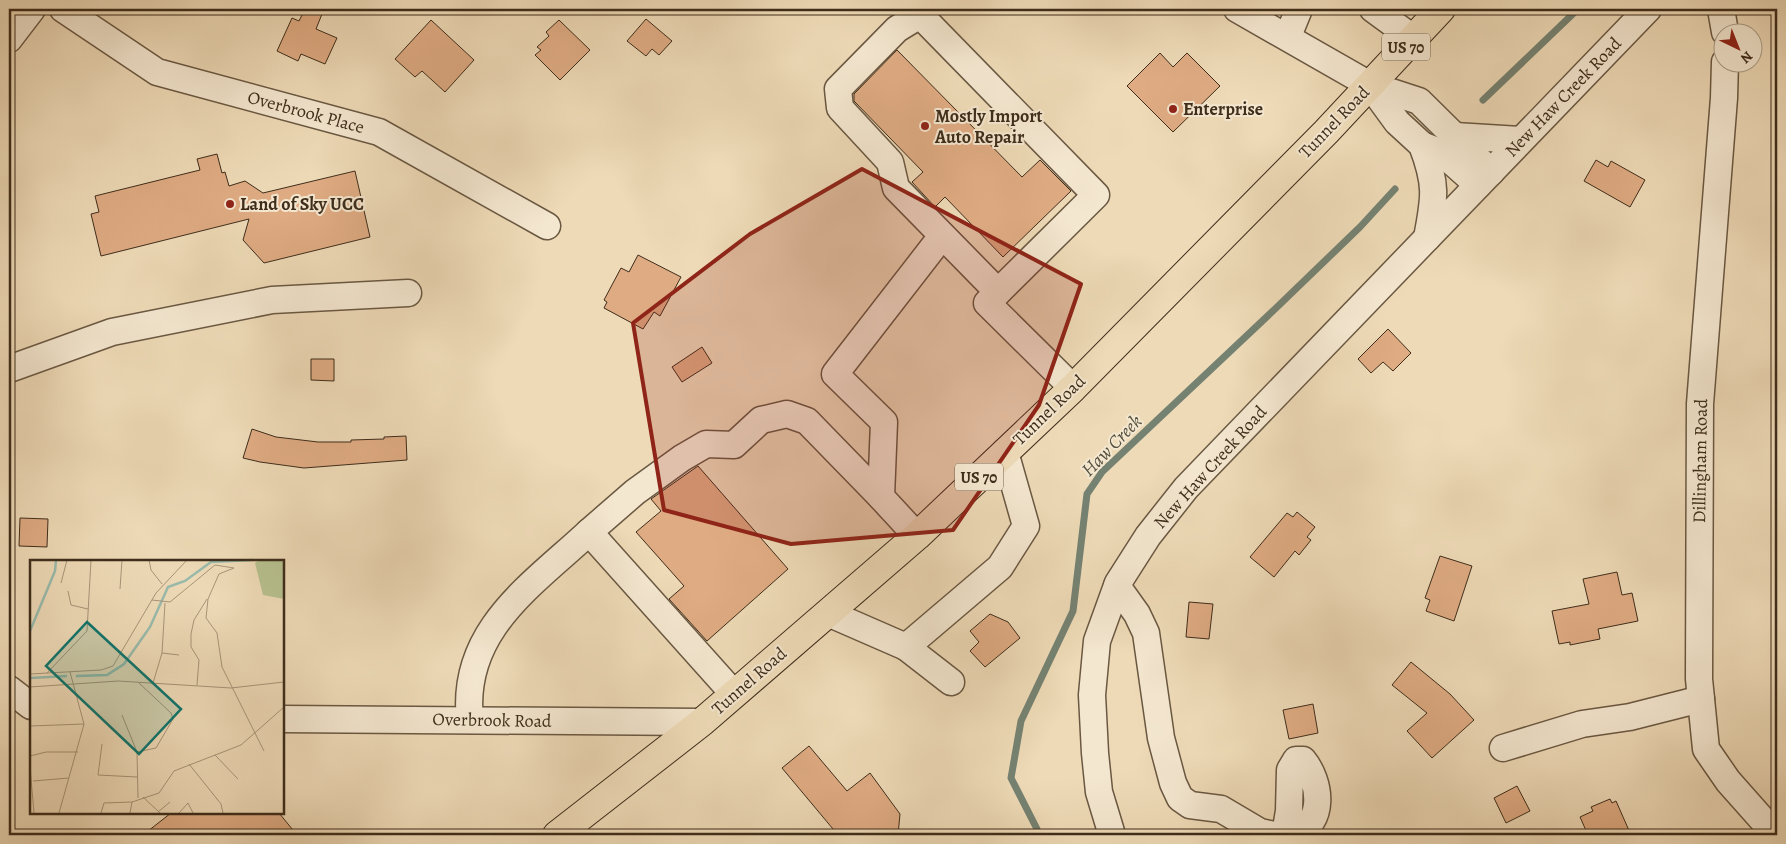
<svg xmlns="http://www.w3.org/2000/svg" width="1786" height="844" viewBox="0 0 1786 844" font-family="Alegreya,serif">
<rect width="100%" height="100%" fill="#eedab7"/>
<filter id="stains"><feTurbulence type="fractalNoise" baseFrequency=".004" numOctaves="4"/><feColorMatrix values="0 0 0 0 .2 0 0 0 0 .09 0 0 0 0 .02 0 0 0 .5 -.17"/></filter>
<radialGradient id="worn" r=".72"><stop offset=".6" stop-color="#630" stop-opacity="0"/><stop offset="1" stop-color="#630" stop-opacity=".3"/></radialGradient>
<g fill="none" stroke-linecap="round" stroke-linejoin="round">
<!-- stream -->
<g stroke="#758272" stroke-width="7">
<polyline points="1483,100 1578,9"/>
<polyline points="1036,835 1037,829 1011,778 1021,721 1073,611 1087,494 1102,472 1275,309 1360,227 1395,189"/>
</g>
</g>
<!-- building -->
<g fill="#dfab83" stroke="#3e2d1b">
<polygon points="305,9 322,14 316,29 337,38 325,64 301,54 298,61 277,51 292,18 299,21"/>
<polygon points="646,19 672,41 659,55 652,49 646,56 627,41"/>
<polygon points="431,20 474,60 445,92 422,71 415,77 395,59"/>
<polygon points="559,20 590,50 560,80 535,55 541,50 537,47 549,36 546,32"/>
<polygon points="897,50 1022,177 1040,160 1071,191 1003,257 945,197 935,207 912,182 923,172 854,101 854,94"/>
<polygon points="1160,53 1173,67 1187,53 1220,86 1173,132 1127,86"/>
<polygon points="217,154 222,173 225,172 229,186 245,181 263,193 355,171 370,237 264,263 243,240 249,219 101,256 91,214 99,212 95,196 200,170 197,159"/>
<polygon points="1596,160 1608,167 1611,161 1645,180 1630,207 1584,181"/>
<polygon points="638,255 681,277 660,316 654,312 643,329 604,308 607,302 604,300 621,268 629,272"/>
<polygon points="1388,329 1411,353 1393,371 1383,362 1371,373 1358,359"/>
<polygon points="702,347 712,363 682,382 672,367"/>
<polygon points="311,359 334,359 334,381 311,380"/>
<polygon points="252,429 276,437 318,442 351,442 351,440 384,439 384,437 406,436 407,460 304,468 260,462 243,458"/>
<polygon points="698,466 788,569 707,641 669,599 684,586 636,532 661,511 651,499"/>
<polygon points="1297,512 1315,527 1307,537 1311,540 1299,555 1295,551 1274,577 1250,557 1287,513 1293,517"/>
<polygon points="20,518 48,519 47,547 19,546"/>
<polygon points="1440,556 1472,566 1454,621 1426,611 1430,600 1425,598"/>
<polygon points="1617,572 1622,595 1632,593 1638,621 1598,629 1600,639 1570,645 1570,642 1559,644 1552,611 1589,604 1583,579"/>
<polygon points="1189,602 1213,604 1209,639 1186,637"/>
<polygon points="990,614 1008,622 1020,638 985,667 970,651 979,642 970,631"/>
<polygon points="1411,662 1450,694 1474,720 1432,758 1407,731 1427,713 1392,685"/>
<polygon points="1313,704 1318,733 1289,739 1283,710"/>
<polygon points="809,746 847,791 870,773 900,814 898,835 838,835 782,768"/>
<polygon points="1517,786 1530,811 1506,823 1494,798"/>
<polygon points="1610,799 1612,803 1616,801 1631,835 1588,835 1580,817 1593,811 1591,807"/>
<polygon points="171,813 279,813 297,835 143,835"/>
</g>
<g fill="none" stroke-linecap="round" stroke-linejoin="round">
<defs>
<g id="minor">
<polyline points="63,9 157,72 379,132 547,226"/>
<polyline points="927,9 920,15 1096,195 987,303 1073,388"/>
<polyline points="1237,9 1370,85 1419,101 1491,172"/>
<polyline points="1373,9 1414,39"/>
<polyline points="1721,9 1725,32"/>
<polyline points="920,15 897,29 838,89 840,108 890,162 896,188 998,292"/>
<polyline points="1288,36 1299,9"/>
<polyline points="9,39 32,9"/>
<polyline points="1725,62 1724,98 1700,404 1699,679 1706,749 1728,781 1776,835"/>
<polyline points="1370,85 1397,122 1422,145 1442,153 1478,185"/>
<polyline points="1455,136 1520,140"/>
<path d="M1422 145C1437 184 1435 197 1427 238"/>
<polyline points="9,369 112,332 272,300 408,293"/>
<polyline points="589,532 635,492 682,458 706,444 734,445 761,420 787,414 807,421 881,497"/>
<polyline points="917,536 881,497 884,422 835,374 942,236"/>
<polyline points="1117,586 1137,614 1146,633 1161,738 1173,783 1180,798 1190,805 1221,809 1260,832 1274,835"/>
<polyline points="828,613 906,647 1000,567 1026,526 1005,452"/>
<polyline points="906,647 951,682"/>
<polyline points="9,689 31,706"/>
<polyline points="282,719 702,722"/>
<path d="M470 720C460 631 531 586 589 532L734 694"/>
<polyline points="1503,748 1582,724 1630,717 1701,699"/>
<polyline points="1112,835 1099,792 1095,753 1092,695 1097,641 1118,583 1148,536 1186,488 1648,9"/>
<path d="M1285 835 1289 811 1290 770 1296 760H1303C1321 782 1326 823 1294 835"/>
</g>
<polyline id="major" points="557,835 702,722 917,536 1073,388 1326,132 1441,9"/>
</defs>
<!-- minor casing -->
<use href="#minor" stroke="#6a5842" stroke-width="29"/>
<!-- major casing -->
<use href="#major" stroke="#3e2d1b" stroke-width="30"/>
<!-- minor -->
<use href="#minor" stroke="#f4e7d0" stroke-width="26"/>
<!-- major -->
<use href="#major" stroke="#eedab7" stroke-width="28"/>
</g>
<!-- marked area -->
<path fill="#8f2418" fill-opacity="0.2" stroke="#8f2418" stroke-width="4" stroke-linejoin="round" d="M862 169 1081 284 1039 405 953 530 791 544 664 510 633 323 750 234Z"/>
<!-- markers -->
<g fill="#8f2418" stroke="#f4e7d0" stroke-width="2">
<circle cx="1173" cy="109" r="5"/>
<circle cx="925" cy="126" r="5"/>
<circle cx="230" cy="204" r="5"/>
</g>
<g text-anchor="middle" stroke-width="4" stroke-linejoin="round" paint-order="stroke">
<!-- shield labels -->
<g fill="#f4e7d0" stroke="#756551" stroke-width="1">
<rect x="1382" y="33.5" width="48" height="27" rx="4"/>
<rect x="955" y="463.5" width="48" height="27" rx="4"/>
</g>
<g font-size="16" font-weight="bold" fill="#3e2d1b">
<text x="1406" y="53">US 70</text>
<text x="979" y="483">US 70</text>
</g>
<!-- street labels -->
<g font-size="18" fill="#3e2d1b" stroke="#f4e7d0">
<text transform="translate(1563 97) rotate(-46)" y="6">New Haw Creek Road</text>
<text transform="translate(306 112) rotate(15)" y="6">Overbrook Place</text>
<text transform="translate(1334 122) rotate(-46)" y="6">Tunnel Road</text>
<text transform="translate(1049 410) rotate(-44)" y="6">Tunnel Road</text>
<text transform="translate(1700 461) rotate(-89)" y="6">Dillingham Road</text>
<text transform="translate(1210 467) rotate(-48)" y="6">New Haw Creek Road</text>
<text transform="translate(749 681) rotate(-41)" y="6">Tunnel Road</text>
<text transform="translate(492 720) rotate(1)" y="6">Overbrook Road</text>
</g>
<!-- poi labels -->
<g font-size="18" font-weight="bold" fill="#3e2d1b" stroke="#f4e7d0" text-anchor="start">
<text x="1183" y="115">Enterprise</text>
<text x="935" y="122">Mostly Import<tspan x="935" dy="21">Auto Repair</tspan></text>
<text x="240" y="210">Land of Sky UCC</text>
</g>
<!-- water labels -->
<g font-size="19" font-style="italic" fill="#55503f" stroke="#f4e7d0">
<text transform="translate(1111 445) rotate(-46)" y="7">Haw Creek</text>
</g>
</g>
<!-- overview -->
<g transform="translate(30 560)">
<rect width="254" height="254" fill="#eedab7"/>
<path d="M229 0H254V39L233 35 225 3Z" fill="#b7c08f"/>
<path fill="none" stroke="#99bbac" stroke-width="2.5" d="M0 71 25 11 26 0M46 116 77 115 94 104 120 67 138 27 155 21 181 2 223 0M0 118 37 116"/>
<path fill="none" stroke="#a89579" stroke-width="1" d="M119 0 121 10 132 24M31 23 37 0M90 29 92 0M38 31 41 45 58 49M122 40 140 42 185 5 204 8 189 14 178 39 176 58 187 73 192 107 234 191M132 93 149 95M17 113 57 71 61 0M0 114 71 110 83 106 126 33 157 0M123 123 132 93 135 43M167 125 169 100 161 87V74L164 60 177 39M0 127 88 121 201 128 254 122M92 155 107 192 108 238M0 166 54 164M72 184 68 215 107 217M107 192 126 188 143 159 141 153 109 123M185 195 208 219M0 196 16 192H48M159 204 191 244 193 253M0 207 4 253M3 221 39 218M113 237 130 253M128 252 140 242M29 253 54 164 40 112M71 253 74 243 102 242M100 253 102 242 129 233 144 211 211 185 254 147M149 253 158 243 163 253"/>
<path fill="#0f766e" fill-opacity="0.15" stroke="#0f766e" stroke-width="2.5" d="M57 62 151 149 109 194 16 106Z"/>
<rect width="254" height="254" fill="none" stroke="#3e2d1b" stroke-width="2.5"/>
</g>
<!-- margin -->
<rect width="1786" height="844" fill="none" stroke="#eedab7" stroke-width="30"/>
<rect x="10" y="10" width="1766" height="824" fill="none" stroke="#3e2d1b" stroke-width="2.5"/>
<rect x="15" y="15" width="1756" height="814" fill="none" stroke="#3e2d1b"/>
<!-- north arrow -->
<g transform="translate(1738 48) rotate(137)"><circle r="24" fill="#f4e7d0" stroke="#ab9d88"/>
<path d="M0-4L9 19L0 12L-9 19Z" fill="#8f2418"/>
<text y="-8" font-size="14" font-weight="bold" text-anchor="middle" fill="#3e2d1b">N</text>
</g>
<rect width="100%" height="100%" filter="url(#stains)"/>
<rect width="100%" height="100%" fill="url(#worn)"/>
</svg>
